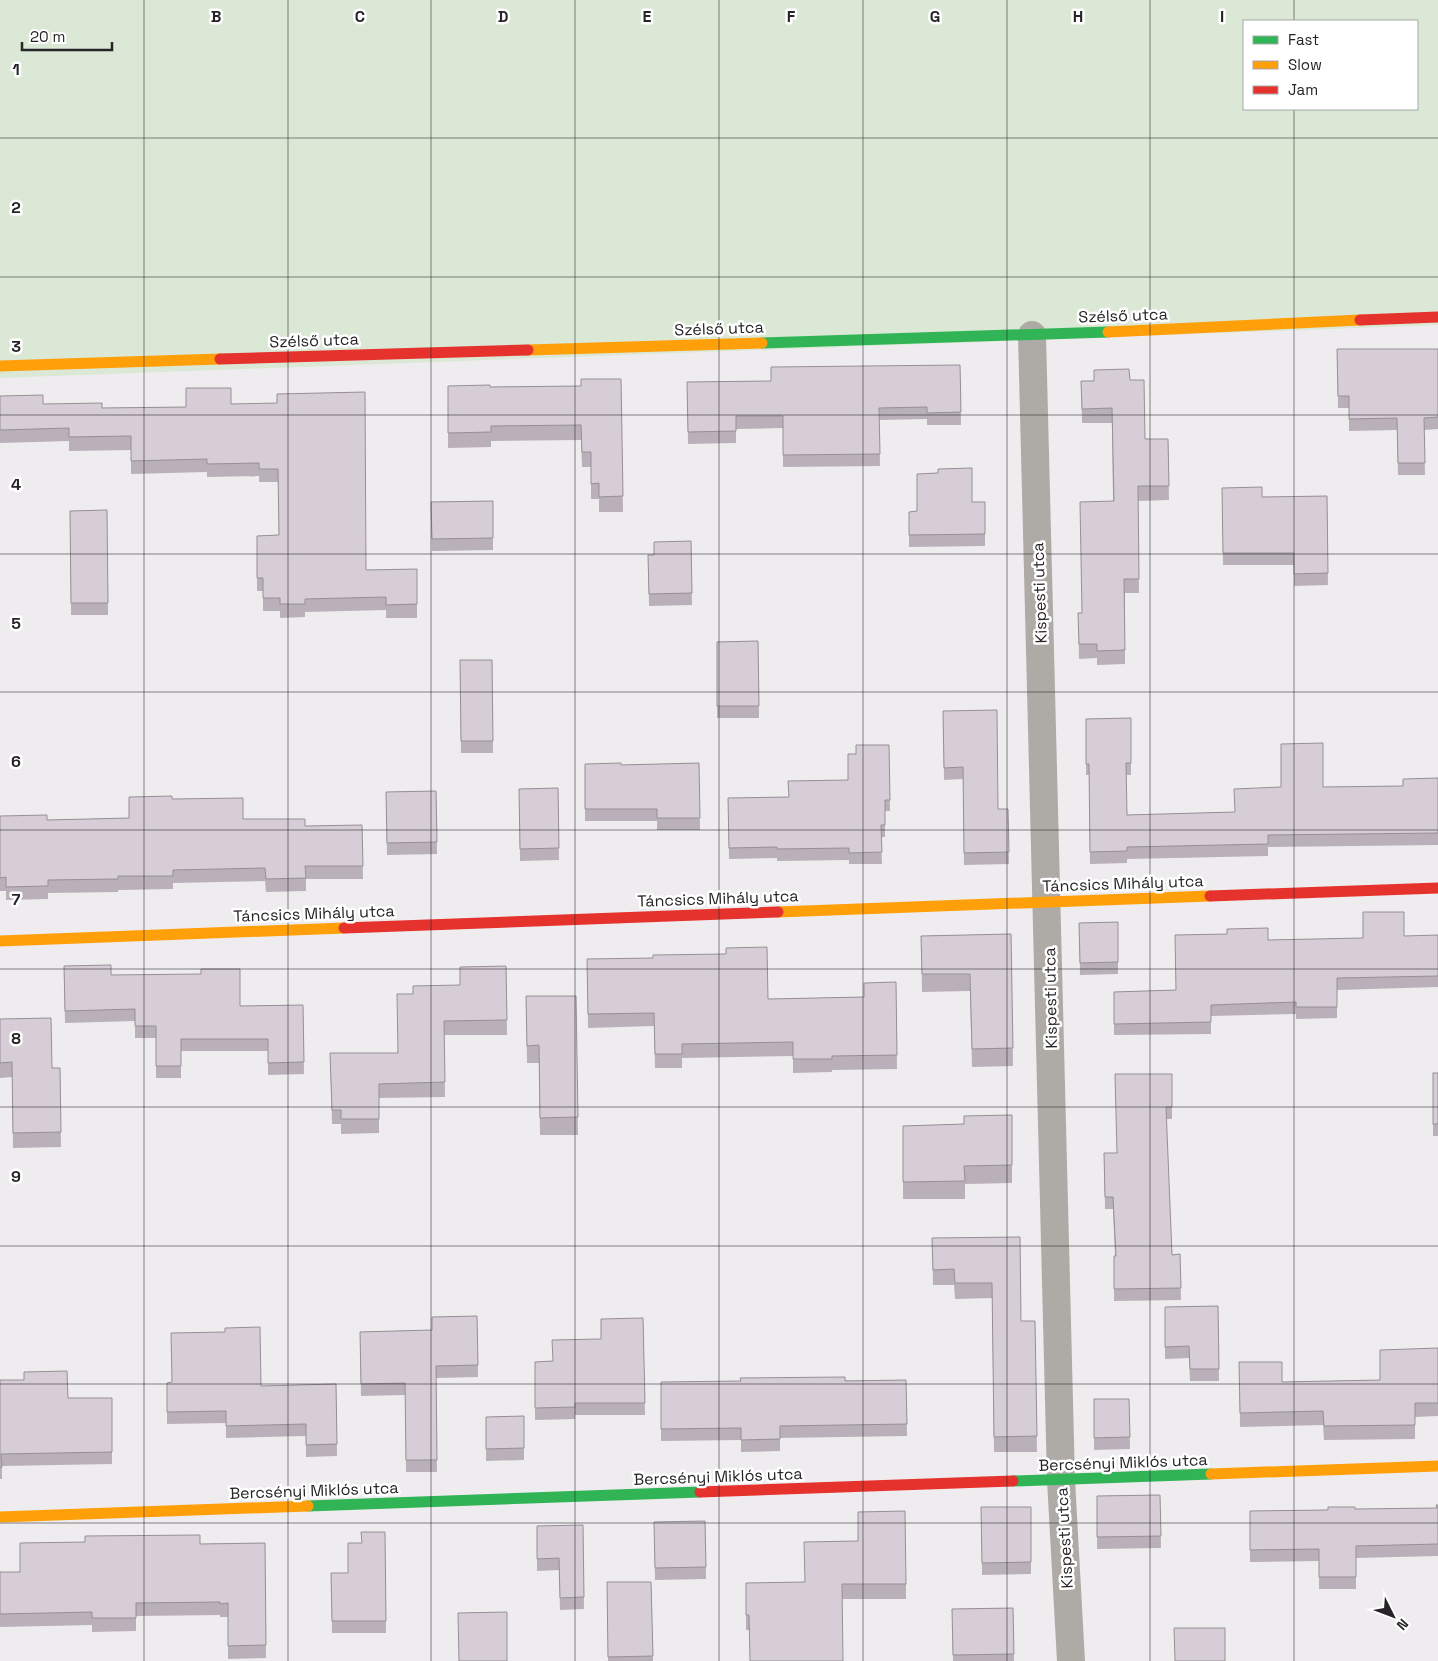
<svg xmlns="http://www.w3.org/2000/svg" width="1438" height="1661" viewBox="0 0 1438 1661" font-family="'Space Grotesk',sans-serif">
<rect width="100%" height="100%" fill="#efecef"/>
<!-- green -->
<path fill="#dbe8d6" fill-rule="evenodd" d="M0 0H1438V325L0 378ZM1244 21H1417V109H1244Z"/>
<g fill="none" stroke-linecap="round" stroke-linejoin="round">
<!-- street -->
<polyline stroke="#aeaba7" stroke-width="28" points="1032,335 1061,1480 1071,1661"/>
<!-- fast -->
<g stroke="#30b455" stroke-width="11">
<polyline points="762,343 1108,332"/>
<polyline points="1013,1481 1211,1474"/>
<polyline points="308,1506 700,1492"/>
</g>
<!-- slow -->
<g stroke="#ff9f0a" stroke-width="11">
<polyline points="1108,332 1360,320"/>
<polyline points="528,350 762,343"/>
<polyline points="0,366 220,359"/>
<polyline points="778,912 1210,896"/>
<polyline points="0,941 344,928"/>
<polyline points="1211,1474 1438,1466"/>
<polyline points="0,1517 308,1506"/>
</g>
<!-- jam -->
<g stroke="#e5322d" stroke-width="11">
<polyline points="1360,320 1438,317"/>
<polyline points="220,359 528,350"/>
<polyline points="1210,896 1438,888"/>
<polyline points="344,928 778,912"/>
<polyline points="700,1492 1013,1481"/>
</g>
</g>
<!-- wall -->
<g fill="#b9b0b9">
<polygon points="1337,349 1438,349 1438,429 1424,430 1425,475 1398,475 1397,430 1349,431 1349,408 1338,408"/>
<polygon points="960,365 961,425 927,425 927,419 879,420 880,466 783,467 783,428 736,429 736,443 688,444 687,382 771,381"/>
<polygon points="621,379 623,512 599,512 599,499 591,499 591,467 582,467 581,440 491,441 491,447 448,448 448,386 490,387 581,386"/>
<polygon points="1130,380 1145,439 1168,439 1169,500 1138,501 1139,593 1125,593 1125,664 1097,665 1097,658 1079,659 1078,613 1082,613 1113,501 1112,423 1082,423 1081,381"/>
<polygon points="0,396 43,404 102,408 186,407 231,404 366,570 417,569 417,618 386,618 386,610 305,612 305,617 280,618 280,611 263,611 263,591 257,591 257,536 279,535 278,482 259,482 259,476 207,477 207,472 131,474 131,450 69,451 69,441 0,443"/>
<polygon points="1222,488 1262,497 1327,496 1328,585 1294,586 1294,565 1223,565"/>
<polygon points="493,501 493,550 432,551 431,502"/>
<polygon points="985,502 985,546 909,547 909,512 917,511"/>
<polygon points="107,510 108,615 71,615 70,511"/>
<polygon points="691,541 692,605 649,606 648,555 654,555"/>
<polygon points="758,641 759,718 717,718 717,642"/>
<polygon points="460,660 492,660 493,753 461,753"/>
<polygon points="943,711 998,809 1008,809 1009,864 964,865 963,779 944,780"/>
<polygon points="1131,718 1131,775 1126,775 1127,815 1235,812 1323,787 1403,786 1438,778 1438,845 1268,847 1268,856 1127,859 1127,863 1090,864 1089,775 1086,775 1086,719"/>
<polygon points="889,745 890,811 885,811 885,837 881,837 882,864 849,864 849,860 777,861 777,858 729,859 728,798 788,797 848,780 856,754"/>
<polygon points="699,763 700,830 657,830 657,821 585,821 585,764 621,765"/>
<polygon points="558,788 559,860 520,861 519,789"/>
<polygon points="436,791 437,854 387,855 386,792"/>
<polygon points="172,799 243,819 305,826 362,825 363,879 306,879 306,891 266,892 265,881 173,883 173,889 118,890 118,892 48,893 48,899 6,900 6,891 0,891 0,816 47,820 129,818"/>
<polygon points="1118,922 1118,974 1080,975 1079,923"/>
<polygon points="1011,934 1013,1066 972,1067 970,991 922,992 921,936"/>
<polygon points="1438,935 1438,987 1337,990 1337,1018 1296,1019 1296,1014 1211,1016 1211,1034 1114,1035 1114,992 1176,990 1268,940 1363,938"/>
<polygon points="587,959 768,999 864,997 896,982 897,1069 832,1070 832,1072 793,1073 793,1056 682,1058 682,1068 655,1068 654,1026 588,1028"/>
<polygon points="64,966 111,975 240,1006 303,1005 304,1074 268,1075 268,1051 181,1051 181,1078 156,1078 156,1038 135,1038 135,1021 65,1023"/>
<polygon points="506,966 507,1035 444,1035 445,1097 379,1098 379,1133 341,1134 341,1124 332,1124 330,1053 397,1053 413,994 460,985"/>
<polygon points="526,996 576,996 578,1135 540,1135 539,1063 527,1063"/>
<polygon points="0,1019 52,1068 60,1068 61,1147 13,1148 12,1077 0,1078"/>
<rect x="1433" y="1073" width="5" height="63"/>
<polygon points="1172,1074 1172,1119 1166,1119 1172,1255 1180,1254 1181,1300 1114,1301 1114,1256 1115,1256 1113,1209 1105,1209 1104,1153 1116,1153"/>
<polygon points="1012,1115 1012,1183 965,1184 965,1199 903,1199 903,1126 964,1124"/>
<polygon points="1020,1237 1021,1321 1035,1321 1037,1452 994,1452 992,1298 955,1299 954,1285 933,1285 932,1238"/>
<polygon points="1218,1306 1219,1381 1190,1381 1189,1358 1165,1359 1165,1307"/>
<polygon points="477,1316 478,1377 436,1378 437,1472 406,1472 405,1395 361,1396 360,1332 432,1330"/>
<polygon points="643,1318 645,1415 575,1415 575,1419 535,1420 535,1362 552,1361 601,1339"/>
<polygon points="1438,1348 1438,1416 1415,1417 1415,1439 1324,1440 1323,1425 1240,1427 1239,1362 1282,1382 1380,1380"/>
<polygon points="0,1380 68,1398 112,1398 112,1464 2,1466 2,1479 0,1479"/>
<polygon points="906,1380 907,1436 780,1438 780,1451 741,1452 741,1440 661,1441 661,1382"/>
<polygon points="167,1383 261,1386 336,1384 337,1456 306,1457 306,1436 226,1438 226,1423 167,1424"/>
<polygon points="1094,1399 1129,1399 1130,1449 1094,1450"/>
<polygon points="524,1416 524,1460 486,1461 486,1417"/>
<polygon points="1160,1495 1161,1548 1097,1549 1097,1496"/>
<polygon points="1438,1505 1438,1556 1356,1558 1356,1589 1319,1589 1319,1561 1250,1562 1250,1511 1436,1508"/>
<polygon points="981,1507 1031,1507 1031,1574 982,1575"/>
<polygon points="705,1521 706,1579 655,1580 654,1522"/>
<polygon points="583,1525 584,1609 560,1610 559,1570 537,1571 537,1526"/>
<polygon points="385,1532 386,1633 332,1633 331,1573 348,1573 362,1543"/>
<polygon points="265,1543 266,1658 228,1659 228,1617 220,1617 220,1615 136,1616 136,1631 92,1632 92,1625 0,1627 0,1572 20,1572 200,1544"/>
<polygon points="607,1582 651,1582 653,1661 608,1661"/>
<polygon points="746,1583 906,1584 906,1599 842,1599 749,1630 746,1630"/>
<polygon points="1013,1608 1014,1661 953,1661 952,1609"/>
</g>
<!-- building -->
<g fill="#d7cdd7" stroke="#969096">
<polygon points="1337,349 1438,349 1438,417 1424,418 1425,463 1398,463 1397,418 1349,419 1349,396 1338,396"/>
<polygon points="960,365 961,412 927,413 927,407 879,408 880,454 783,455 783,416 736,416 736,431 688,432 687,382 771,381 771,367"/>
<polygon points="1129,369 1130,380 1144,380 1145,439 1168,439 1169,486 1138,486 1139,579 1124,579 1125,650 1097,651 1097,644 1079,644 1078,613 1082,613 1080,502 1114,501 1112,408 1082,409 1081,381 1094,381 1094,370"/>
<polygon points="581,379 621,379 623,496 599,497 599,483 591,484 591,452 582,452 581,425 491,426 491,432 448,433 448,386 490,385 490,387 581,386"/>
<polygon points="186,388 231,388 231,404 277,403 277,394 365,392 366,570 417,569 417,604 386,605 386,597 305,599 305,604 280,604 280,598 263,598 263,578 257,578 257,536 279,535 278,469 259,469 259,463 207,464 207,459 131,461 131,436 69,437 69,428 0,430 0,396 43,395 43,404 102,403 102,408 186,407"/>
<polygon points="972,468 972,502 985,502 985,534 909,535 909,512 917,511 917,474 938,473 938,469"/>
<polygon points="1262,487 1262,497 1327,496 1328,573 1294,574 1294,553 1223,553 1222,488"/>
<polygon points="493,501 493,538 432,539 431,502"/>
<polygon points="107,510 108,603 71,603 70,511"/>
<polygon points="691,541 692,593 649,594 648,555 654,555 654,542"/>
<polygon points="758,641 759,706 717,706 717,642"/>
<polygon points="460,660 492,660 493,741 461,741"/>
<polygon points="997,710 998,809 1008,809 1009,852 964,853 963,767 944,768 943,711"/>
<polygon points="1131,718 1131,763 1126,763 1127,815 1235,812 1234,789 1281,787 1281,744 1323,743 1323,787 1403,786 1403,779 1438,778 1438,833 1268,835 1268,844 1127,847 1127,851 1090,852 1089,764 1086,764 1086,719"/>
<polygon points="856,745 889,745 890,800 885,800 885,825 881,825 882,852 849,853 849,848 777,849 777,847 729,848 728,798 789,797 788,781 848,780 848,754 856,754"/>
<polygon points="621,763 621,765 699,763 700,818 657,818 657,809 585,809 585,764"/>
<polygon points="558,788 559,848 520,849 519,789"/>
<polygon points="436,791 437,842 387,843 386,792"/>
<polygon points="172,796 172,799 243,798 243,819 305,819 305,826 362,825 363,866 305,866 306,878 266,879 265,868 173,870 173,876 118,876 118,879 48,880 48,886 6,887 6,877 0,878 0,816 47,815 47,820 129,818 129,797"/>
<polygon points="1363,912 1404,912 1404,936 1438,935 1438,976 1337,978 1337,1007 1296,1007 1296,1002 1211,1005 1211,1022 1114,1024 1114,992 1176,990 1175,935 1227,934 1227,929 1268,928 1268,940 1363,938"/>
<polygon points="1118,922 1118,962 1080,963 1079,923"/>
<polygon points="1011,934 1013,1048 972,1049 970,974 922,974 921,936"/>
<polygon points="767,947 768,999 864,997 864,983 896,982 897,1055 832,1056 832,1059 793,1059 793,1042 682,1044 682,1054 655,1054 654,1013 588,1014 587,959 653,958 653,955 726,954 726,948"/>
<polygon points="111,965 111,975 201,974 201,969 240,969 240,1006 303,1005 304,1062 268,1063 268,1039 181,1039 181,1066 156,1066 156,1026 135,1026 135,1009 65,1011 64,966"/>
<polygon points="506,966 507,1020 444,1021 445,1082 379,1084 379,1119 341,1119 341,1110 332,1110 330,1053 398,1053 397,994 413,994 413,986 460,985 460,967"/>
<polygon points="526,996 576,996 578,1117 540,1118 539,1045 527,1046"/>
<polygon points="51,1018 52,1068 60,1068 61,1132 13,1133 12,1062 0,1063 0,1019"/>
<rect x="1433" y="1073" width="5" height="51"/>
<polygon points="1115,1074 1172,1074 1172,1107 1166,1107 1172,1255 1180,1254 1181,1288 1114,1289 1114,1256 1116,1256 1113,1197 1105,1197 1104,1153 1117,1153"/>
<polygon points="1012,1115 1012,1165 964,1166 965,1181 903,1182 903,1126 964,1124 964,1116"/>
<polygon points="1020,1237 1021,1321 1035,1321 1037,1436 994,1437 992,1283 955,1283 954,1269 933,1270 932,1238"/>
<polygon points="1218,1306 1219,1369 1190,1369 1189,1346 1165,1347 1165,1307"/>
<polygon points="477,1316 478,1365 436,1366 437,1460 406,1460 405,1383 361,1384 360,1332 432,1330 432,1317"/>
<polygon points="643,1318 645,1403 575,1403 575,1407 535,1408 535,1362 553,1361 552,1340 601,1339 601,1319"/>
<polygon points="260,1327 261,1386 336,1384 337,1444 306,1445 306,1424 226,1426 226,1411 167,1412 167,1383 172,1382 171,1333 225,1332 225,1328"/>
<polygon points="1438,1348 1438,1403 1415,1403 1415,1425 1324,1426 1323,1411 1240,1413 1239,1362 1282,1362 1282,1382 1380,1380 1380,1350"/>
<polygon points="67,1371 68,1398 112,1398 112,1452 1,1454 2,1467 0,1467 0,1380 24,1380 24,1372"/>
<polygon points="845,1377 845,1381 906,1380 907,1424 780,1426 780,1439 741,1440 741,1428 661,1429 661,1382 741,1381 740,1378"/>
<polygon points="1094,1399 1129,1399 1130,1437 1094,1438"/>
<polygon points="524,1416 524,1448 486,1449 486,1417"/>
<polygon points="1160,1495 1161,1536 1097,1537 1097,1496"/>
<polygon points="1436,1505 1438,1505 1438,1544 1356,1546 1356,1577 1319,1577 1319,1549 1250,1550 1250,1511 1328,1510 1328,1507 1355,1507 1355,1509 1437,1508"/>
<polygon points="981,1507 1031,1507 1031,1562 982,1563"/>
<polygon points="905,1511 906,1584 842,1584 843,1661 750,1661 749,1615 746,1615 746,1583 805,1582 804,1542 858,1541 858,1512"/>
<polygon points="705,1521 706,1567 655,1568 654,1522"/>
<polygon points="583,1525 584,1597 560,1598 559,1558 537,1559 537,1526"/>
<polygon points="361,1532 385,1532 386,1621 332,1621 331,1573 348,1573 348,1543 362,1543"/>
<polygon points="200,1535 200,1544 265,1543 266,1645 228,1646 228,1603 220,1604 220,1602 136,1603 136,1618 92,1618 92,1612 0,1614 0,1572 20,1572 20,1543 85,1542 85,1536"/>
<polygon points="607,1582 651,1582 653,1656 608,1657"/>
<polygon points="1013,1608 1014,1654 953,1655 952,1609"/>
<polygon points="507,1612 507,1661 459,1661 458,1613"/>
<polygon points="1174,1628 1225,1628 1225,1661 1175,1661"/>
</g>
<!-- grid -->
<path fill="none" stroke="#262426" stroke-width="1" stroke-opacity="0.55" d="M144 0V1661M288 0V1661M431 0V1661M575 0V1661M719 0V1661M863 0V1661M1007 0V1661M1150 0V1661M1294 0V21M1294 109V1661M0 138H1438M0 277H1438M0 415H1438M0 554H1438M0 692H1438M0 830H1438M0 969H1438M0 1107H1438M0 1246H1438M0 1384H1438M0 1523H1438"/>
<g text-anchor="middle" stroke-width="5" stroke-linejoin="round" paint-order="stroke">
<!-- street labels -->
<g font-size="16" fill="#262426" stroke="#fff">
<text transform="translate(1123 315) rotate(-2)" y="6">Szélső utca</text>
<text transform="translate(719 328) rotate(-2)" y="6">Szélső utca</text>
<text transform="translate(314 340) rotate(-2)" y="6">Szélső utca</text>
<text transform="translate(1039 593) rotate(-92)" y="6">Kispesti utca</text>
<text transform="translate(1123 883) rotate(-2)" y="6">Táncsics Mihály utca</text>
<text transform="translate(718 898) rotate(-2)" y="6">Táncsics Mihály utca</text>
<text transform="translate(314 913) rotate(-2)" y="6">Táncsics Mihály utca</text>
<text transform="translate(1050 998) rotate(-91)" y="6">Kispesti utca</text>
<text transform="translate(1123 1462) rotate(-2)" y="6">Bercsényi Miklós utca</text>
<text transform="translate(718 1476) rotate(-2)" y="6">Bercsényi Miklós utca</text>
<text transform="translate(314 1490) rotate(-2)" y="6">Bercsényi Miklós utca</text>
<text transform="translate(1064 1538) rotate(-93)" y="6">Kispesti utca</text>
</g>
</g>
<g font-size="16" text-anchor="middle" font-weight="bold" fill="#262426" stroke="#fff" stroke-width="5" stroke-linejoin="round" paint-order="stroke">
<text x="216" y="22">B</text>
<text x="360" y="22">C</text>
<text x="503" y="22">D</text>
<text x="647" y="22">E</text>
<text x="791" y="22">F</text>
<text x="935" y="22">G</text>
<text x="1078" y="22">H</text>
<text x="1222" y="22">I</text>
<text x="16" y="75">1</text>
<text x="16" y="213">2</text>
<text x="16" y="352">3</text>
<text x="16" y="490">4</text>
<text x="16" y="629">5</text>
<text x="16" y="767">6</text>
<text x="16" y="905">7</text>
<text x="16" y="1044">8</text>
<text x="16" y="1182">9</text>
</g>
<!-- legend -->
<rect x="1243" y="20" width="175" height="90" fill="#ffffff" stroke="#a8a7a8"/>
<rect x="1253" y="36" width="25" height="8" fill="#30b455" stroke="#a8a7a8"/>
<text x="1288" y="45" font-size="15" fill="#262426">Fast</text>
<rect x="1253" y="61" width="25" height="8" fill="#ff9f0a" stroke="#a8a7a8"/>
<text x="1288" y="70" font-size="15" fill="#262426">Slow</text>
<rect x="1253" y="86" width="25" height="8" fill="#e5322d" stroke="#a8a7a8"/>
<text x="1288" y="95" font-size="15" fill="#262426">Jam</text>
<!-- north arrow -->
<g transform="translate(1393 1616) rotate(132)" stroke="#ffffff" stroke-width="4" paint-order="stroke">
<path d="M0-4L9 19L0 12L-9 19Z" fill="#262426"/>
<text y="-8" font-size="14" font-weight="bold" text-anchor="middle" fill="#262426">N</text>
</g>
<!-- scale -->
<path d="M22 42v8h90v-8" fill="none" stroke="#262426" stroke-width="2.5"/>
<text x="30" y="42" font-size="15" fill="#262426" stroke="#ffffff" stroke-width="4" paint-order="stroke">20 m</text>
</svg>
